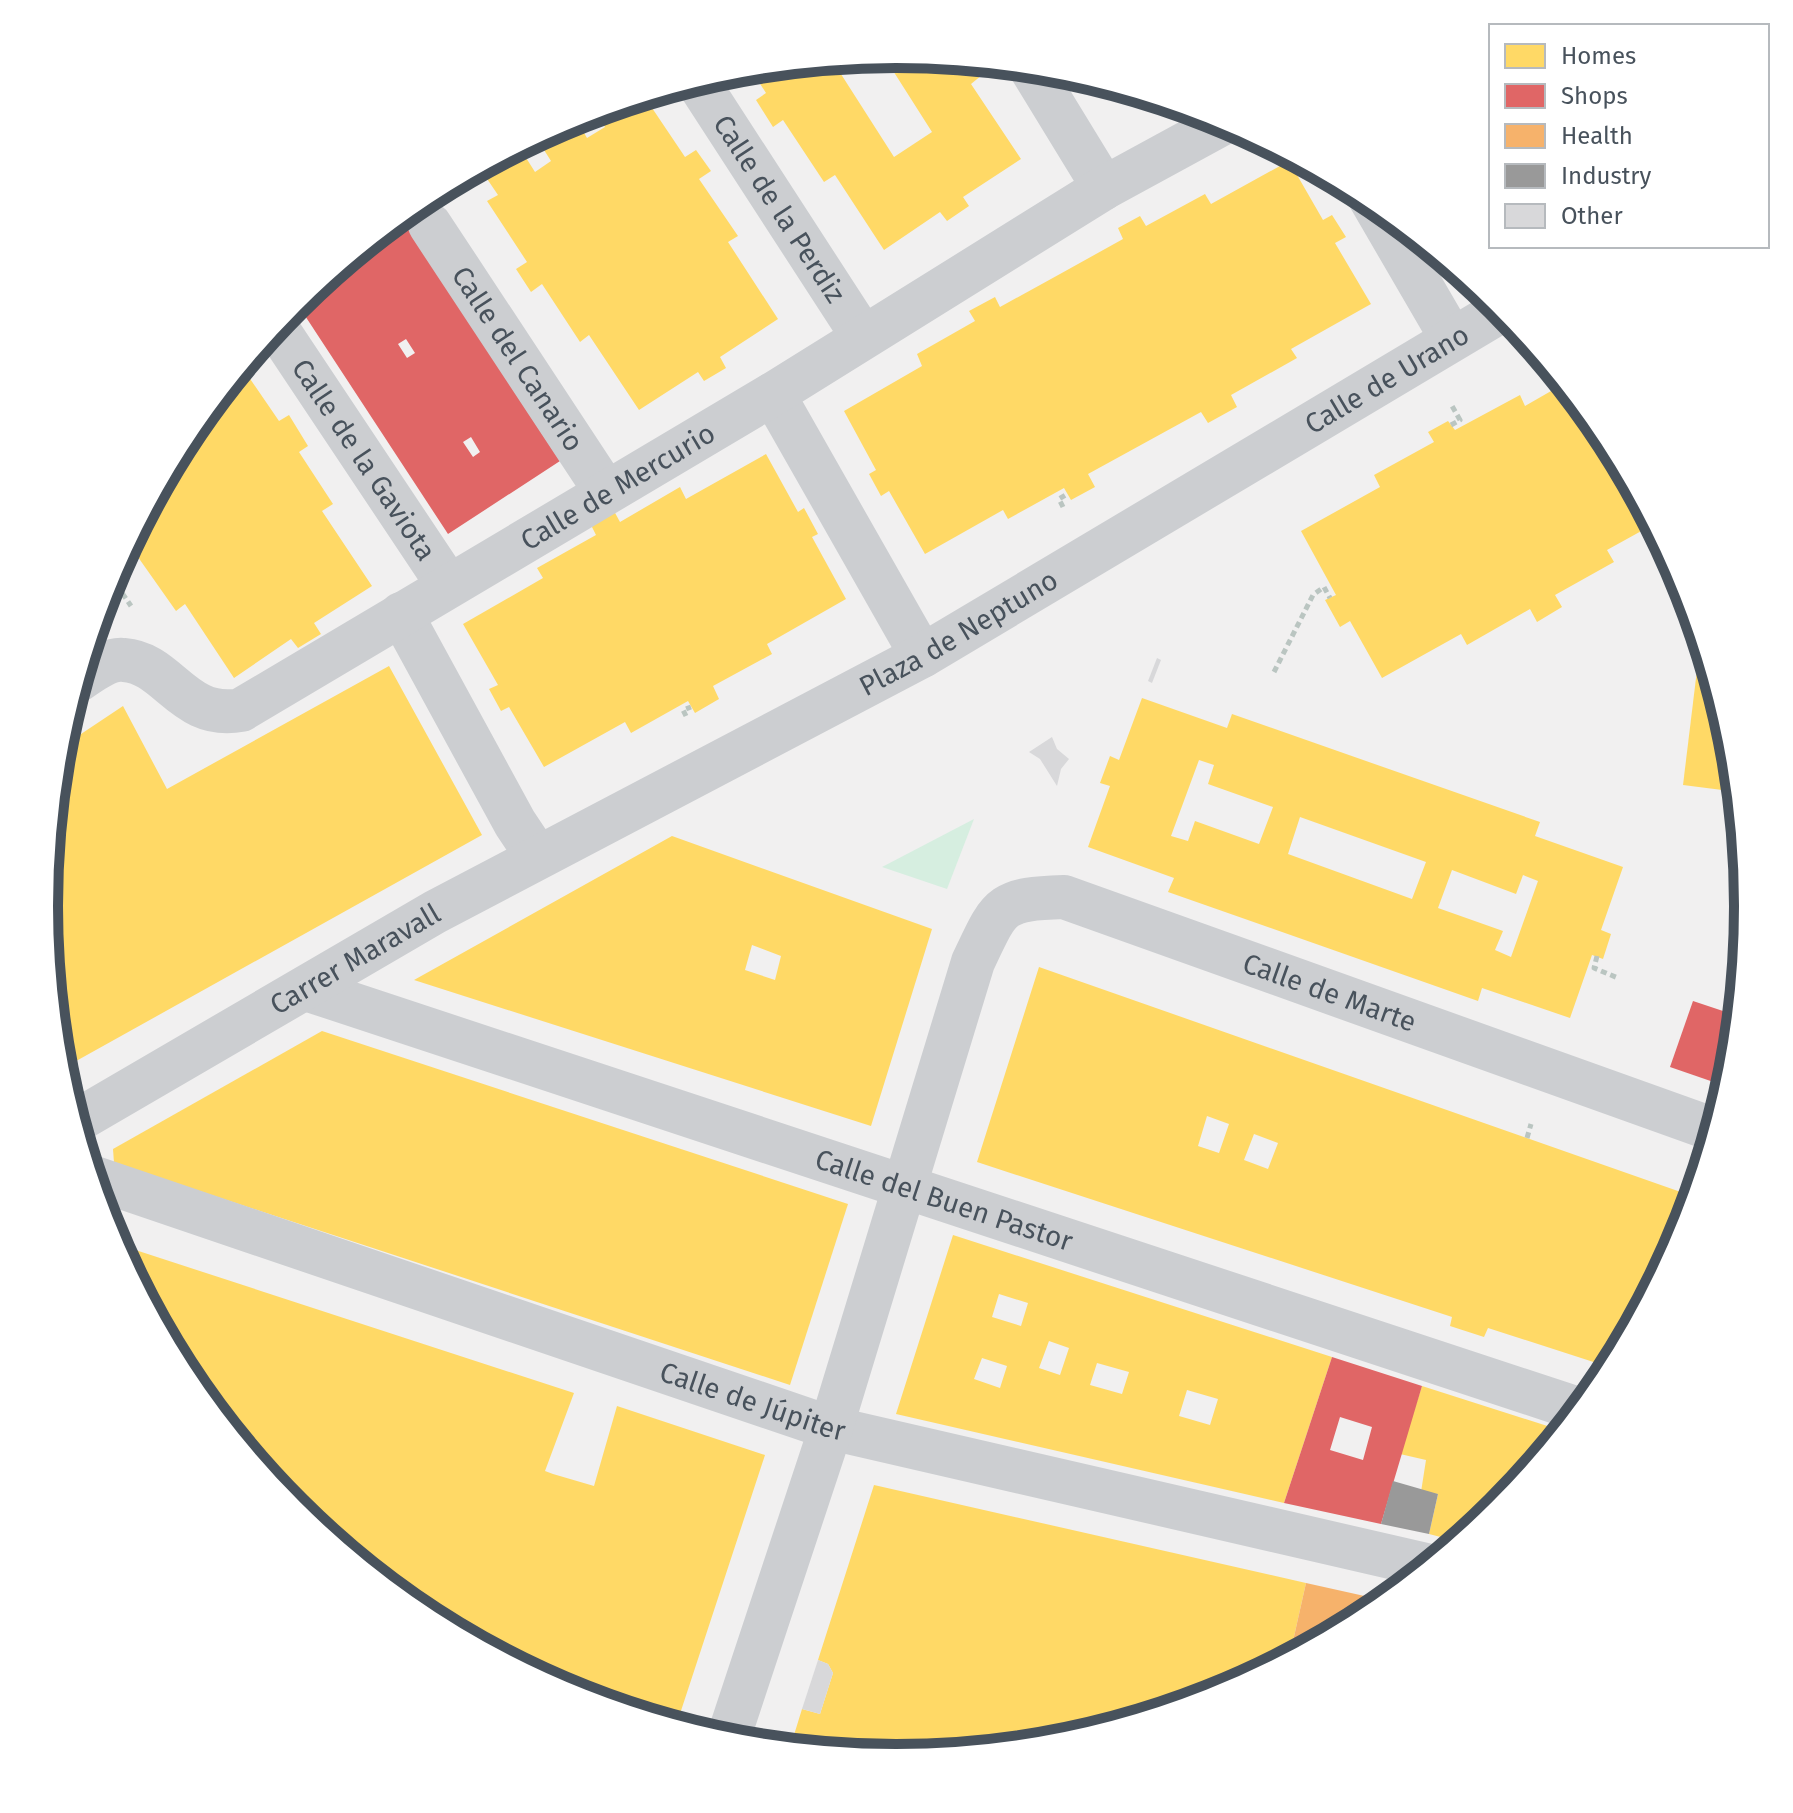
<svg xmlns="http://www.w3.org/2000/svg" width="1793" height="1813" viewBox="0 0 1793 1813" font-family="'Fira Sans',sans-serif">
<rect width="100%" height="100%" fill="#f1f0f0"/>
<!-- green -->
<polygon fill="#d6eee0" points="974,819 947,889 882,867"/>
<!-- homes -->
<g fill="#ffd966" fill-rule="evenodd">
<polygon points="897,54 973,61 982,75 971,84 1021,159 963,197 969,206 947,221 940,212 884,250 835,175 824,182 783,120 773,127 756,100 766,93 750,68 832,60 894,157 932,132 883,55"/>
<path d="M646 99 685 157 696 150 711 171 699 179 738 236 728 242 778 319 720 357 726 368 704 381 698 372 639 410 589 335 580 342 542 284 531 292 516 269 527 262 487 201 498 195 479 167 575 117 587 138 605 127 595 111 633 100 637 105ZM539 142 551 161 535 172 523 153Z"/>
<polygon points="1289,161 1323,220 1332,215 1346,237 1335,243 1371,304 1291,349 1297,358 1231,395 1237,407 1208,423 1201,412 1088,474 1095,487 1071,500 1064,488 1008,519 1003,510 925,554 889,491 881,496 869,474 876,470 844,411 922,366 917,354 975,321 969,311 995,297 1000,307 1060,274 1123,239 1118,228 1140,216 1146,226 1205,194 1211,204"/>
<polygon points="1450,264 1451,264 1469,279 1461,283"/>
<polygon points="242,367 279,421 289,415 308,446 299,452 333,504 322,511 372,586 314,623 321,634 298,648 291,639 234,678 185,604 176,611 133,550 121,558 188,432"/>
<polygon points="1565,383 1606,433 1654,524 1607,550 1614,562 1555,595 1562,607 1537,622 1530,609 1467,645 1461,634 1382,678 1350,621 1340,627 1325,600 1336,595 1301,531 1380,487 1374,475 1434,442 1428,432 1448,421 1455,430 1520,395 1525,406"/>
<polygon points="766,454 798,512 804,508 818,534 812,537 846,599 767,644 772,654 713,686 719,699 695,713 688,701 631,733 625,722 544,767 509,707 501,711 489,689 498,685 463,624 543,578 537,568 596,535 590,523 614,511 620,522 680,487 686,499"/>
<polygon points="1701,637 1733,741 1738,792 1683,785"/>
<polygon points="389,666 482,835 60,1070 44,906 60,748 123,706 167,789"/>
<path d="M1142 698 1227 728 1232 714 1540 822 1535 836 1623 867 1601 930 1611 934 1603 959 1592 955 1570 1018 1482 988 1478 1001 1245 919 1168 892 1174 878 1088 847 1110 786 1100 783 1110 756 1119 760ZM1199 760 1214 765 1208 784 1273 807 1259 844 1195 821 1188 841 1171 836ZM1300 817 1426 862 1412 899 1288 854ZM1452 870 1516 894 1523 875 1538 881 1511 957 1495 950 1503 931 1438 908Z"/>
<path d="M672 836 932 929 871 1126 414 980ZM752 945 781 956 775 980 745 970Z"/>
<path d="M1039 967 1695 1197 1684 1233 1612 1368 1488 1328 1484 1337 1450 1326 1452 1317 1446 1315 977 1162ZM1207 1116 1229 1124 1219 1153 1198 1146ZM1254 1134 1278 1143 1268 1169 1244 1160Z"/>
<polygon points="322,1031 848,1204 790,1385 114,1163 113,1149"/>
<path d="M953 1235 1332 1357 1284 1503 896 1414ZM999 1294 1028 1303 1021 1326 992 1317ZM1049 1341 1069 1348 1060 1375 1039 1368ZM982 1358 1007 1366 1000 1388 974 1379ZM1097 1363 1129 1372 1122 1394 1090 1385ZM1187 1390 1218 1399 1210 1425 1179 1416Z"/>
<polygon points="114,1243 574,1393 545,1471 553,1474 594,1486 617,1406 765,1455 676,1726 570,1694 422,1615 293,1509 187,1380"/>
<polygon points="1422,1386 1563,1431 1499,1510 1460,1542 1429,1534 1438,1494 1421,1492 1426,1460 1400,1454"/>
<polygon points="874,1485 1306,1583 1289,1659 1222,1694 1062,1743 896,1759 790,1748 802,1709 820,1714 833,1673 828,1664 818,1660"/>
</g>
<!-- shops -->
<g fill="#e06666" fill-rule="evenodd">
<path d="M400 217 560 461 448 534 296 302ZM406 339 415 353 407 358 398 344ZM471 437 480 452 473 457 463 442Z"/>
<polygon points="1693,1001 1738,1016 1728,1087 1670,1067"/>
<path d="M1332 1357 1422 1386 1381 1524 1284 1503ZM1340 1417 1372 1427 1363 1460 1330 1450Z"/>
</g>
<!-- health -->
<polygon fill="#f6b26b" points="1306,1583 1387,1601 1370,1616 1289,1659"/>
<!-- industry -->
<polygon fill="#999" points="1393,1481 1438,1494 1429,1534 1381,1524"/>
<!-- building -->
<g fill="#d8d8da">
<polygon points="1157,658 1161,660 1152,683 1148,681"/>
<polygon points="1052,737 1057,749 1069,759 1061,769 1057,786 1040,759 1029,752"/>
<polygon points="818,1660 828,1664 833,1673 820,1714 802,1709"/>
</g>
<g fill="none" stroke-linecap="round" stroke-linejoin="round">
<!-- path -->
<g stroke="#bac5c1" stroke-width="5" stroke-dasharray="6 4" stroke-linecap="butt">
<polyline points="1451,425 1460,420 1452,406"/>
<polyline points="1063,507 1059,499 1067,494"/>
<polyline points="111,577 131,606"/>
<polyline points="1274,672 1313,595 1324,587 1330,598"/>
<polyline points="686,716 683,710 691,707"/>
<polyline points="1597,956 1594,968 1618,978"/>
<polyline points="1527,1138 1531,1124"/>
</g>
<!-- minor -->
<g stroke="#ccced1" stroke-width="44">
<polyline points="1030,67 1104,188"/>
<path id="s1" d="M697 81 863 337"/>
<polyline points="1370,198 1452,339"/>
<path id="s2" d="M430 225 606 492"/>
<path id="s3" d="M280 333 448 585"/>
<polyline points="773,394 922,656"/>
<polyline points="401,614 515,823 537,856"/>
<path id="s4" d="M79 680C91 672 108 658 124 660 169 663 183 721 241 710L773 394 1104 188 1227 121"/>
<path id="s5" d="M306 989 1581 1410"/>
<path id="s6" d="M75 1122 435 912 922 656 1504 309"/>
<path id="s7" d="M92 1177 831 1428 1430 1566"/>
<path id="s8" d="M727 1742 831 1428 973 962C1000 905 999 899 1064 897L1715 1130"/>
</g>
</g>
<g text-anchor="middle" stroke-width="8" stroke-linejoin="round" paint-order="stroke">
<!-- street labels -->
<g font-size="28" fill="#48525c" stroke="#fff">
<text dy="10" stroke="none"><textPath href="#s1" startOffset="152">Calle de la Perdiz</textPath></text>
<text dy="10" stroke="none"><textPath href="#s2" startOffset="160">Calle del Canario</textPath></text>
<text dy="10" stroke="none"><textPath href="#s6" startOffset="1508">Calle de Urano</textPath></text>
<text dy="10" stroke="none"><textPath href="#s3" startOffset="152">Calle de la Gaviota</textPath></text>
<text dy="10" stroke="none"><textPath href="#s4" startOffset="620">Calle de Mercurio</textPath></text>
<text dy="10" stroke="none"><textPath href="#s6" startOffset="1010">Plaza de Neptuno</textPath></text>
<text dy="10" stroke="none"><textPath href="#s6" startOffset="324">Carrer Maravall</textPath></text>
<text dy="10" stroke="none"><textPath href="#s8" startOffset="1224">Calle de Marte</textPath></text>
<text dy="10" stroke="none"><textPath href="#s5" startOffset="672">Calle del Buen Pastor</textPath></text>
<text dy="10" stroke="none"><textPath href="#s7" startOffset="698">Calle de Júpiter</textPath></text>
</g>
</g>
<!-- crop -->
<path d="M0 0H1793V1813H0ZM58 906a838 838 0 1 1 1676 0a838 838 0 1 1-1676 0Z" fill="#fff" fill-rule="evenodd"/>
<path fill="none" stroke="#48525c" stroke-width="10" d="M58 906a838 838 0 1 1 1676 0a838 838 0 1 1-1676 0Z"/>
<!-- legend -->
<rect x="1489" y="24" width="280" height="224" fill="#ffffff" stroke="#b6babe" stroke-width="2"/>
<rect x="1505" y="44" width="40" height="24" fill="#ffd966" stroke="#b6babe" stroke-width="2"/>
<text x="1561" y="64" font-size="24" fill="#48525c">Homes</text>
<rect x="1505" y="84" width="40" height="24" fill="#e06666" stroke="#b6babe" stroke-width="2"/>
<text x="1561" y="104" font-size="24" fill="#48525c">Shops</text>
<rect x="1505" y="124" width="40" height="24" fill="#f6b26b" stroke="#b6babe" stroke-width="2"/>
<text x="1561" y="144" font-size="24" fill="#48525c">Health</text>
<rect x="1505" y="164" width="40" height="24" fill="#999999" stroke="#b6babe" stroke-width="2"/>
<text x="1561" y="184" font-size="24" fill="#48525c">Industry</text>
<rect x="1505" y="204" width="40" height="24" fill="#d8d8da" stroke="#b6babe" stroke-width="2"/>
<text x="1561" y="224" font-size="24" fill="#48525c">Other</text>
</svg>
